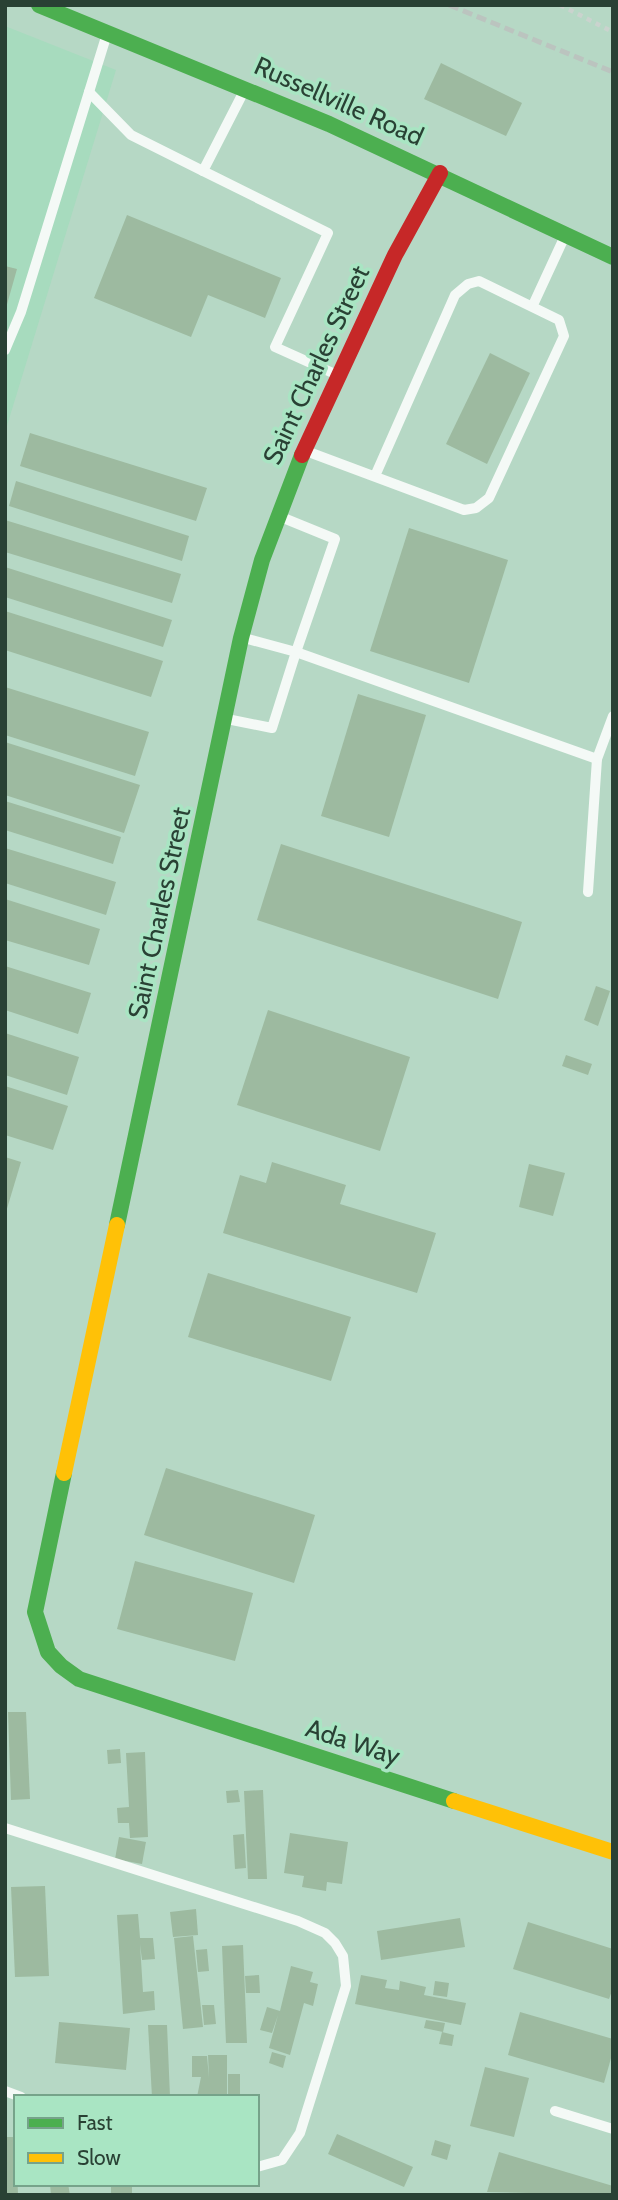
<svg xmlns="http://www.w3.org/2000/svg" width="618" height="2200" viewBox="0 0 618 2200" font-family="Cabin,sans-serif">
<rect width="100%" height="100%" fill="#b6d8c5"/>
<!-- built -->
<polygon fill="#a7dbbe" points="5,26 116,70 6,429 5,429"/>
<!-- building -->
<g fill="#9dbaa0">
<polygon points="441,63 522,103 506,136 424,99"/>
<polygon points="127,215 281,278 265,318 208,295 191,337 94,298"/>
<polygon points="5,266 17,269 6,308 5,308"/>
<polygon points="490,353 530,373 487,464 446,444"/>
<polygon points="30,433 207,488 196,521 20,466"/>
<polygon points="16,481 189,536 182,561 9,506"/>
<polygon points="5,520 181,574 172,603 5,552"/>
<polygon points="409,528 508,560 469,683 370,651"/>
<polygon points="5,567 172,620 163,647 5,597"/>
<polygon points="5,611 163,661 151,697 5,650"/>
<polygon points="5,687 149,732 135,776 5,735"/>
<polygon points="358,694 426,715 389,837 321,816"/>
<polygon points="5,742 140,785 124,833 5,795"/>
<polygon points="5,801 121,837 113,864 5,830"/>
<polygon points="281,844 522,922 498,999 257,920"/>
<polygon points="5,848 116,882 106,915 5,883"/>
<polygon points="5,899 100,929 89,965 5,940"/>
<polygon points="5,966 91,993 78,1034 5,1010"/>
<polygon points="596,986 610,991 598,1026 584,1020"/>
<polygon points="268,1010 410,1057 380,1151 237,1105"/>
<polygon points="5,1033 79,1057 67,1095 5,1075"/>
<polygon points="566,1055 592,1064 588,1075 562,1066"/>
<polygon points="5,1086 68,1106 53,1150 5,1135"/>
<polygon points="5,1157 21,1162 6,1212 5,1212"/>
<polygon points="272,1162 346,1185 340,1204 436,1233 417,1293 223,1233 240,1175 266,1183"/>
<polygon points="529,1164 565,1173 553,1216 519,1207"/>
<polygon points="208,1273 351,1317 331,1381 188,1337"/>
<polygon points="166,1468 315,1515 294,1583 144,1535"/>
<polygon points="135,1561 253,1593 235,1661 117,1629"/>
<polygon points="8,1712 26,1712 30,1799 11,1800"/>
<polygon points="120,1749 121,1763 108,1764 107,1750"/>
<polygon points="145,1752 148,1837 130,1838 129,1823 118,1823 117,1808 129,1807 126,1753"/>
<polygon points="238,1790 240,1802 227,1803 226,1791"/>
<polygon points="263,1790 267,1879 248,1879 244,1791"/>
<polygon points="290,1833 348,1842 342,1884 327,1882 326,1891 302,1887 304,1876 284,1873"/>
<polygon points="244,1834 246,1868 235,1869 233,1835"/>
<polygon points="119,1837 146,1842 142,1864 115,1859"/>
<polygon points="45,1886 49,1976 15,1977 11,1887"/>
<polygon points="196,1909 198,1935 173,1937 170,1912"/>
<polygon points="138,1914 140,1938 153,1938 155,1959 142,1960 140,1944 143,1992 154,1991 155,2010 123,2014 117,1915"/>
<polygon points="460,1918 465,1947 381,1960 377,1931"/>
<polygon points="528,1922 613,1949 613,1988 609,1999 513,1969"/>
<polygon points="193,1936 203,2027 183,2029 174,1938"/>
<polygon points="243,1945 247,2043 226,2043 222,1946"/>
<polygon points="207,1949 209,1971 198,1972 196,1950"/>
<polygon points="291,1966 313,1972 310,1982 318,1984 313,2006 304,2003 290,2055 269,2048 278,2015 272,2033 260,2030 267,2007 280,2011"/>
<polygon points="259,1975 260,1993 246,1993 245,1976"/>
<polygon points="361,1975 387,1980 385,1988 399,1990 400,1981 426,1987 424,1995 466,2003 461,2025 355,2004"/>
<polygon points="435,1981 449,1983 447,1997 433,1995"/>
<polygon points="202,2005 214,2005 216,2024 204,2025"/>
<polygon points="520,2012 613,2039 613,2051 604,2083 508,2055"/>
<polygon points="426,2020 445,2023 443,2032 424,2028"/>
<polygon points="59,2022 130,2028 126,2070 55,2063"/>
<polygon points="148,2025 167,2025 170,2097 152,2097"/>
<polygon points="442,2032 454,2035 452,2046 439,2044"/>
<polygon points="272,2052 286,2056 283,2068 269,2063"/>
<polygon points="208,2055 227,2055 227,2097 197,2097 201,2077 192,2077 192,2056 207,2056 209,2078"/>
<polygon points="485,2067 529,2078 514,2137 470,2126"/>
<rect x="228" y="2074" width="12" height="22"/>
<polygon points="337,2134 413,2167 404,2187 328,2154"/>
<polygon points="5,2137 16,2137 18,2195 5,2195"/>
<polygon points="435,2140 451,2145 447,2160 431,2155"/>
<polygon points="499,2152 613,2186 613,2195 487,2192"/>
<polygon points="50,2184 68,2184 70,2195 51,2195"/>
<rect x="111" y="2184" width="21" height="11"/>
</g>
<g fill="none" stroke-linecap="round" stroke-linejoin="round">
<!-- path -->
<polyline stroke="#cad3ce" stroke-width="4.5" stroke-dasharray="5 5" stroke-linecap="butt" points="560,5 613,32"/>
<!-- lane -->
<g stroke="#f4f9f6" stroke-width="10">
<polyline points="89,92 131,135 203,171"/>
<polyline points="243,93 203,171 328,233 275,347 335,374"/>
<polyline points="533,305 564,238"/>
<polyline points="5,350 21,312 106,37"/>
<polyline points="306,451 464,510 476,508 489,498 564,336 559,320 479,281 468,284 455,295 375,476"/>
<polyline points="244,638 296,652 335,539 281,517"/>
<polyline points="227,719 272,728 296,652 597,759"/>
<polyline points="588,892 597,759 613,716"/>
<polyline points="5,1828 298,1921 325,1933 335,1943 343,1956 346,1986 300,2133 282,2160 257,2167"/>
<polyline points="5,2091 21,2097"/>
<polyline points="555,2111 613,2129"/>
</g>
<!-- fast -->
<g stroke="#4caf50" stroke-width="16">
<polyline points="39,5 329,124 613,257"/>
<polyline points="117,1225 241,638 262,560 302,455"/>
<polyline points="64,1473 35,1612 48,1652 61,1666 79,1679 454,1801"/>
</g>
<!-- slow -->
<g stroke="#ffc107" stroke-width="16">
<polyline points="64,1473 117,1225"/>
<polyline points="454,1801 613,1852"/>
</g>
<!-- jam -->
<polyline stroke="#c62828" stroke-width="16" points="302,455 395,255 440,173"/>
<!-- rail -->
<polyline stroke="#bbc4bf" stroke-width="5" stroke-dasharray="10 5" stroke-linecap="butt" points="449,5 613,72"/>
</g>
<g text-anchor="middle" stroke-width="7" stroke-linejoin="round" paint-order="stroke">
<!-- street labels -->
<g font-size="26" fill="#294134" stroke="#a9e5c3">
<text transform="translate(339 101) rotate(24)" y="9">Russellville Road</text>
<text transform="translate(316 365) rotate(-65)" y="9">Saint Charles Street</text>
<text transform="translate(159 913) rotate(-78)" y="9">Saint Charles Street</text>
<text transform="translate(353 1742) rotate(18)" y="9">Ada Way</text>
</g>
</g>
<!-- border -->
<rect width="618" height="2200" fill="none" stroke="#294134" stroke-width="14"/>
<!-- legend -->
<rect x="14" y="2095" width="245" height="91" fill="#a9e5c3" stroke="#76a38a" stroke-width="2"/>
<rect x="28" y="2118" width="35" height="10" fill="#4caf50" stroke="#76a38a" stroke-width="2"/>
<text x="77" y="2130" font-size="21" fill="#294134">Fast</text>
<rect x="28" y="2153" width="35" height="10" fill="#ffc107" stroke="#76a38a" stroke-width="2"/>
<text x="77" y="2165" font-size="21" fill="#294134">Slow</text>
</svg>
